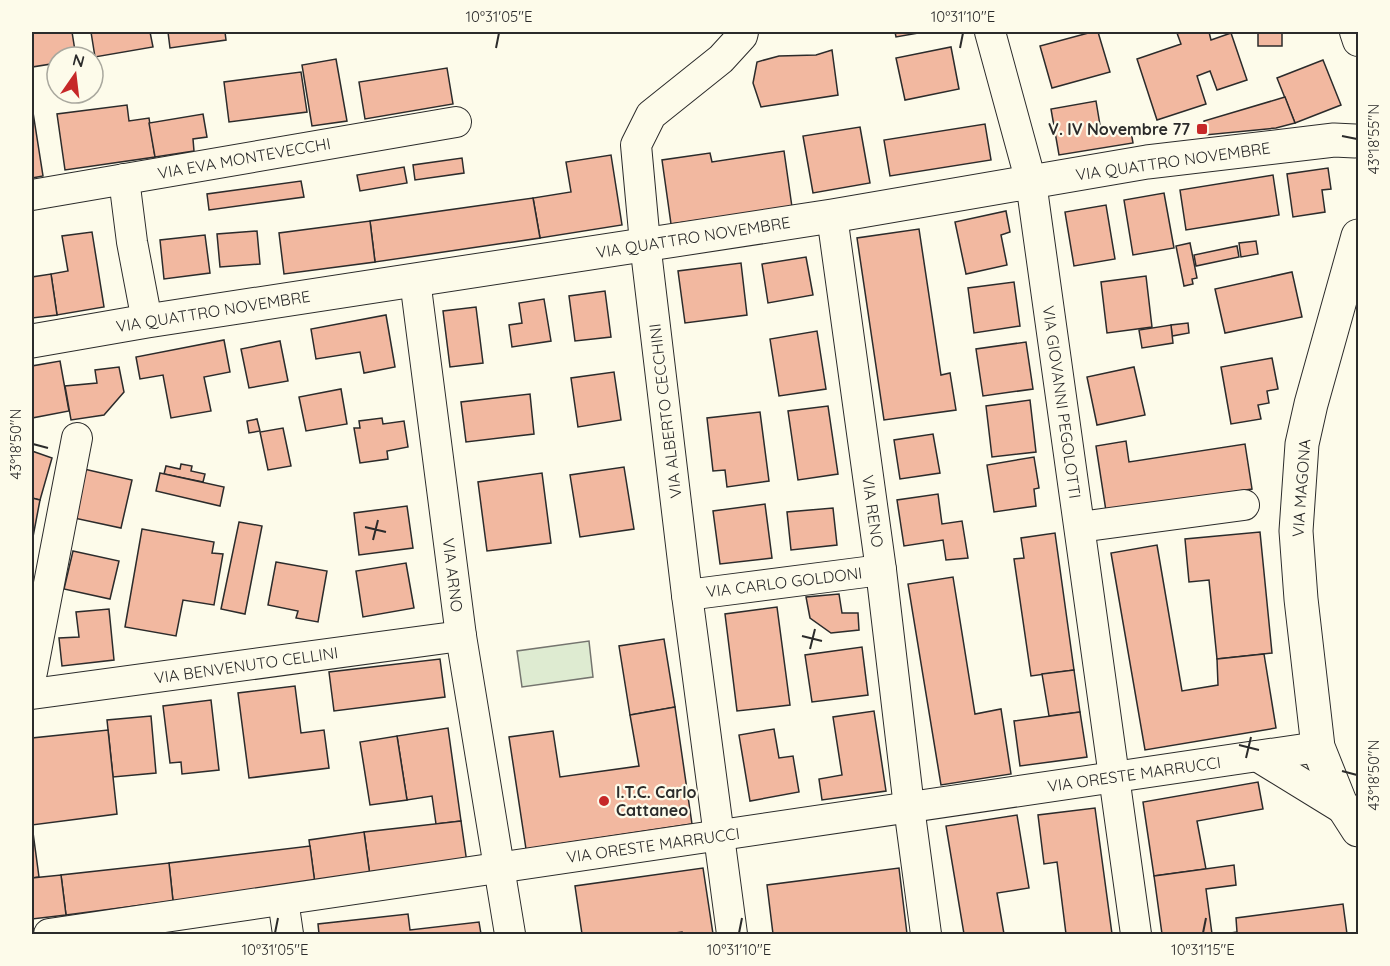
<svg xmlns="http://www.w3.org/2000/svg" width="1390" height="966" viewBox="0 0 1390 966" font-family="Quicksand,sans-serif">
<rect width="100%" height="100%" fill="#fdfbea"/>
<!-- green -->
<polygon fill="#deebd1" stroke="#74746e" stroke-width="1.5" points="589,641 593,677 522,687 517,651"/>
<!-- building -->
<g fill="#f2b8a0" stroke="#2b2b2b" stroke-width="1.5">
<polygon points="32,32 72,32 76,57 57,57 57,63 32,67"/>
<polygon points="91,32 150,32 153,47 95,57"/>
<polygon points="168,32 225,32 226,40 170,48"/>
<polygon points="895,32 924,32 896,37"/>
<polygon points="1092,32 1098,32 1110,72 1052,88 1040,46"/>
<polygon points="1182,32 1209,32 1211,40 1231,33 1247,80 1217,90 1210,71 1197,76 1206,104 1157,120 1137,59 1181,44 1177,33"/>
<rect x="1258" y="32" width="24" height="14"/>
<polygon points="951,47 959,89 905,100 896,58"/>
<polygon points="832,50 838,95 761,107 753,83 757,62 779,56 816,55"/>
<polygon points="336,59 347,121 312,126 302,65"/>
<polygon points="1323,60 1341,105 1295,123 1277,78"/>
<polygon points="447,68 453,104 365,119 359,82"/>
<polygon points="301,72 307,112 229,122 224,82"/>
<polygon points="1285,97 1295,123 1276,128 1205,135 1204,121"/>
<polygon points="1096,101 1101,131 1130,126 1133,143 1059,155 1051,109"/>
<polygon points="127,105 129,121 149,118 155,157 65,170 57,114"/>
<polygon points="32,106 43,176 32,178"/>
<polygon points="203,114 207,137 193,139 194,151 155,157 149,123"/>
<polygon points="985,124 991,160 890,176 884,140"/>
<polygon points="860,127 870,183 813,193 803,136"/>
<polygon points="784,151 792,207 671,224 662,160 710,153 712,162"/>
<polygon points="611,155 622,225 540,238 533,198 571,192 566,162"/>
<polygon points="462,158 464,173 415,180 413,165"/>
<polygon points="404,167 407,183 360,191 357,175"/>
<polygon points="1328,168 1331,189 1322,190 1325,212 1293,217 1287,174"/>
<polygon points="1273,175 1279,215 1186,230 1180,190"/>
<polygon points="301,181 304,197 209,210 207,194"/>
<polygon points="1164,193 1174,248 1133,255 1124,200"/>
<polygon points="533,198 540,238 375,262 370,221"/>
<polygon points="1106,205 1115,259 1074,266 1065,212"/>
<polygon points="1006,211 1010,232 1001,235 1007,265 966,274 955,222"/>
<polygon points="370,221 375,262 284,274 279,233"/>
<polygon points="919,229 941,375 950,373 956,410 884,420 857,238"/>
<polygon points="257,231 260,264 220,267 217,234"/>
<polygon points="92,232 104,307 57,315 51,274 68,271 62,236"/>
<polygon points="205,235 210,273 164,279 160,240"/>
<polygon points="1256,241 1258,254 1241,257 1239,243"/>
<polygon points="1190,243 1197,278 1192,279 1193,284 1184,286 1176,246"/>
<polygon points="1237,246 1239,257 1196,266 1194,255"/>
<polygon points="806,257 813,295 768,303 762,264"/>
<polygon points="741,263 747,315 685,323 678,271"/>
<polygon points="1292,272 1302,317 1225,333 1215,289"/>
<polygon points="51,274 57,315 32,318 32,277"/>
<polygon points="1146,276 1152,327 1107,333 1101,282"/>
<polygon points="1014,282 1020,326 974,333 968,288"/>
<polygon points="605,291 611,337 575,341 569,296"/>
<polygon points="544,299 551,341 512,347 509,325 522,323 519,303"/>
<polygon points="476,307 483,363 450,367 443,311"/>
<polygon points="386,315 395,367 364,373 360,352 316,359 311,329"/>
<polygon points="1188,323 1189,333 1172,336 1171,325"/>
<polygon points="1171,325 1173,343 1142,348 1139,330"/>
<polygon points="817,331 826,389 779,396 770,339"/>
<polygon points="224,340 230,372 204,377 211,411 171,418 163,375 140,379 136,357"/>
<polygon points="280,341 288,381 249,388 241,349"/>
<polygon points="1026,342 1033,389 983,396 976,349"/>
<polygon points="1272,358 1278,389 1267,391 1269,403 1258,405 1261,419 1231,424 1221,367"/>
<polygon points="60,361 69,411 32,418 32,366"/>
<polygon points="119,367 124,392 104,415 71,420 65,386 97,383 95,370"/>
<polygon points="1134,367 1145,415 1097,425 1087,377"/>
<polygon points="614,372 621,420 578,427 571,378"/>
<polygon points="341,389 347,424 306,431 299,397"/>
<polygon points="530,394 534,434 466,442 461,402"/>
<polygon points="1030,400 1036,452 992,457 986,406"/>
<polygon points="828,406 838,474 798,480 788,411"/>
<polygon points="760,412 769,481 727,487 725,470 713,471 707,418"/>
<polygon points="382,418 383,424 404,421 408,447 387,451 388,459 360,463 354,428 360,428 359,421"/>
<polygon points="257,419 260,431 249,433 247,421"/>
<polygon points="283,428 291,466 268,470 260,432"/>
<polygon points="933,434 940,473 900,479 894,440"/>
<polygon points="1126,441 1129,462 1245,444 1252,489 1106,511 1096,446"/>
<polygon points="32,451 52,458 40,500 32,498"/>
<polygon points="1034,457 1039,488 1034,489 1036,506 994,512 987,465"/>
<polygon points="181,464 192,466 191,471 205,474 203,482 164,474 166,466 180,469"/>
<polygon points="624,467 634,529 580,537 570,475"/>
<polygon points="84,469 132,480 121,528 74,518"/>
<polygon points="160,473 224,487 220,506 156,491"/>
<polygon points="542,473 551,543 487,551 478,482"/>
<polygon points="938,494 942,524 962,521 968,558 946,560 943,540 904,546 897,500"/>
<polygon points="32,498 40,500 32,542"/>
<polygon points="765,504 772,558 720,564 713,511"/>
<polygon points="407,506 413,548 359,555 354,513"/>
<polygon points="833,508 837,545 791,550 787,512"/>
<polygon points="239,522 262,526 245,614 221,609"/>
<polygon points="142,529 214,542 212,553 223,554 214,605 183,600 176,636 125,627"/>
<polygon points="1260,532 1272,653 1217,659 1209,580 1189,582 1185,539"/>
<polygon points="1055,533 1074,670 1031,676 1014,559 1024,558 1021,538"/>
<polygon points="1157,545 1182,691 1218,685 1217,659 1264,654 1276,728 1145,750 1111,553"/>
<polygon points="73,551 119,561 110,599 64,589"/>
<polygon points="276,562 327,571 318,622 296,618 298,611 268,605"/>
<polygon points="406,563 414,608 363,617 356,571"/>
<polygon points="953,577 975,714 1001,709 1011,774 941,785 908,584"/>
<polygon points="839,594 842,613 858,613 859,630 831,633 810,618 806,597"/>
<polygon points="777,607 790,705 737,711 725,614"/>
<polygon points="109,609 114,660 62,666 59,638 79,637 76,612"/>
<polygon points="664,639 675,707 630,715 619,646"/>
<polygon points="862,647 868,695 812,702 805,655"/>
<polygon points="440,659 445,697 334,711 329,672"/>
<polygon points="1074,670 1080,712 1049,716 1042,674"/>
<polygon points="295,686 301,733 324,730 329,768 249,778 238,693"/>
<polygon points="211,700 219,770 182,774 181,762 170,763 163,706"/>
<polygon points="675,707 692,824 526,849 509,737 553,731 560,777 639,766 630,715"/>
<polygon points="874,711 886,791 822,800 819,779 842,775 833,717"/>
<polygon points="1080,712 1087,757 1020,766 1014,721"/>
<polygon points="151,716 156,773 113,777 107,720"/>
<polygon points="448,728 461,821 436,824 432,796 407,800 397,736"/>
<polygon points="774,729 779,758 793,756 799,792 750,801 739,735"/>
<polygon points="108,730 117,814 32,825 32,738"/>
<polygon points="397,736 407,800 370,805 360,742"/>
<polygon points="1258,782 1263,809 1197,821 1206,869 1154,876 1143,802"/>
<polygon points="1095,808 1112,934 1066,934 1057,862 1044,864 1038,815"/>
<polygon points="1017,815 1029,888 997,893 1004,934 964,934 946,826"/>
<polygon points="461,821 467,863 370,876 364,832"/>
<polygon points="32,825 39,877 32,878"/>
<polygon points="364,832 370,876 315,884 309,840"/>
<polygon points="310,846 315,884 173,901 169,863"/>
<polygon points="169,863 173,901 66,915 61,875"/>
<polygon points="1234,865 1236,885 1206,889 1212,934 1162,934 1154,876"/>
<polygon points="703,868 713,934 682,934 682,932 667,934 582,934 575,886"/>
<polygon points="899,868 907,934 773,934 767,885"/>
<polygon points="61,875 66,915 32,919 32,878"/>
<polygon points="1343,904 1347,934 1224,934 1237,932 1236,918"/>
<polygon points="408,914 410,930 479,922 481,934 319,934 318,924"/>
</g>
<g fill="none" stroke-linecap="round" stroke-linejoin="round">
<defs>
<g id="minor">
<polyline points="990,32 1031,182 1136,934"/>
<polyline points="1355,32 1358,41"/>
<polyline points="124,179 132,242 147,321"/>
<polyline points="32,195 456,122"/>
<polyline points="832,216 881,570 909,807 926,934"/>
<polyline points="415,280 461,636 510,934"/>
<polyline points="1080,527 1244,505"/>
<polyline points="687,595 881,570"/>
<polyline points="32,672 77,438"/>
<polyline points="32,694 461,636"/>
<polyline points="1257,756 1345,810"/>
<polyline points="283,900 288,934"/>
<polyline points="49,934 1318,747"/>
<polyline points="732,934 687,595 645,243 636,145 651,115 721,59 742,36 743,32"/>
</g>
<g id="major">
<polyline points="1358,236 1311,404 1302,444 1296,531 1301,599 1318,747 1340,802 1358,830"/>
<polyline points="32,341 147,321 832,216 1147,162 1334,140 1355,141"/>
</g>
</defs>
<!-- minor casing -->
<use href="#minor" stroke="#2b2b2b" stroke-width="32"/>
<!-- major casing -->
<use href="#major" stroke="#2b2b2b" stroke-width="35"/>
<!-- minor -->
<use href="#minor" stroke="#fdfbea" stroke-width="30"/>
<!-- major -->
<use href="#major" stroke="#fdfbea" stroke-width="33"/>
</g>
<!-- ticks -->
<path fill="none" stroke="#2b2b2b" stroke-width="2" d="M496 48 499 33M960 48 963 33M1342 136 1357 139M33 444 48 448M365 527 386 532M373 540 378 520M802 636 822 641M810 649 815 629M1239 745 1259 750M1246 758 1251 737M1342 771 1357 775M275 933 278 918M739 933 742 918M1203 933 1206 918"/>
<!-- markers -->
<g fill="#c62828" stroke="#fdfbea" stroke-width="2">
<rect x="1196" y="123" width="12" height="12" rx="3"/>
<circle cx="604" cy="801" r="6"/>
</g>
<g text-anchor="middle" stroke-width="4.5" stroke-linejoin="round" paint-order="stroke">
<!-- poi labels -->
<g font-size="16" font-weight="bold" fill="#2b2b2b" stroke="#fdfbea" text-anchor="end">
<text x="1190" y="135">V. IV Novembre 77</text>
<text x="616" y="798" text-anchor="start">I.T.C. Carlo<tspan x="616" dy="18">Cattaneo</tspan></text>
</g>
<!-- street labels -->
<g font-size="16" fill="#2b2b2b" stroke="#fdfbea">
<text transform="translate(244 158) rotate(-10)" y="6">VIA EVA MONTEVECCHI</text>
<text transform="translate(1173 161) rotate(-8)" y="6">VIA QUATTRO NOVEMBRE</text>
<text transform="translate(693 237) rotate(-9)" y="6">VIA QUATTRO NOVEMBRE</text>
<text transform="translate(213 311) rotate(-9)" y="6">VIA QUATTRO NOVEMBRE</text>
<text transform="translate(1062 402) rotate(82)" y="6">VIA GIOVANNI PEGOLOTTI</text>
<text transform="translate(665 411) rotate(-97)" y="6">VIA ALBERTO CECCHINI</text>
<text transform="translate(1301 488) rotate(-86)" y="6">VIA MAGONA</text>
<text transform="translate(873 511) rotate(82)" y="6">VIA RENO</text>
<text transform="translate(453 575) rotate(83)" y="6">VIA ARNO</text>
<text transform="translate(784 582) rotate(-7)" y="6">VIA CARLO GOLDONI</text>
<text transform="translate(246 665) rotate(-8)" y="6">VIA BENVENUTO CELLINI</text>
<text transform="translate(1134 774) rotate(-8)" y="6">VIA ORESTE MARRUCCI</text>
<text transform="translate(653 845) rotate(-8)" y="6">VIA ORESTE MARRUCCI</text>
</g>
</g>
<!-- border -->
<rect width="1390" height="966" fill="none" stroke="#fdfbea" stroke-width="66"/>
<!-- north arrow -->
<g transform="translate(75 75) rotate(14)"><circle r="28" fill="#fdfbea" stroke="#a9a89e" stroke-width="1.5"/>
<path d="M0-4.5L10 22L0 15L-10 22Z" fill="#c62828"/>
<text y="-9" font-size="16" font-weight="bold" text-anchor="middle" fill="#2b2b2b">N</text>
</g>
<rect x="33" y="33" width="1324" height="900" fill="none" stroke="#2b2b2b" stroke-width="2"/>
<g font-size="15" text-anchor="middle" fill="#2b2b2b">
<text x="499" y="22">10°31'05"E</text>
<text x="963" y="22">10°31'10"E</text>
<text transform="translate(1374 139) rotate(-90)" y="5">43°18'55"N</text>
<text transform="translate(16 444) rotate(-90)" y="5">43°18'50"N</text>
<text transform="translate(1374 775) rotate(-90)" y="5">43°18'50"N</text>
<text x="275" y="955">10°31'05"E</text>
<text x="739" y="955">10°31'10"E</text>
<text x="1203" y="955">10°31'15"E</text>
</g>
</svg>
